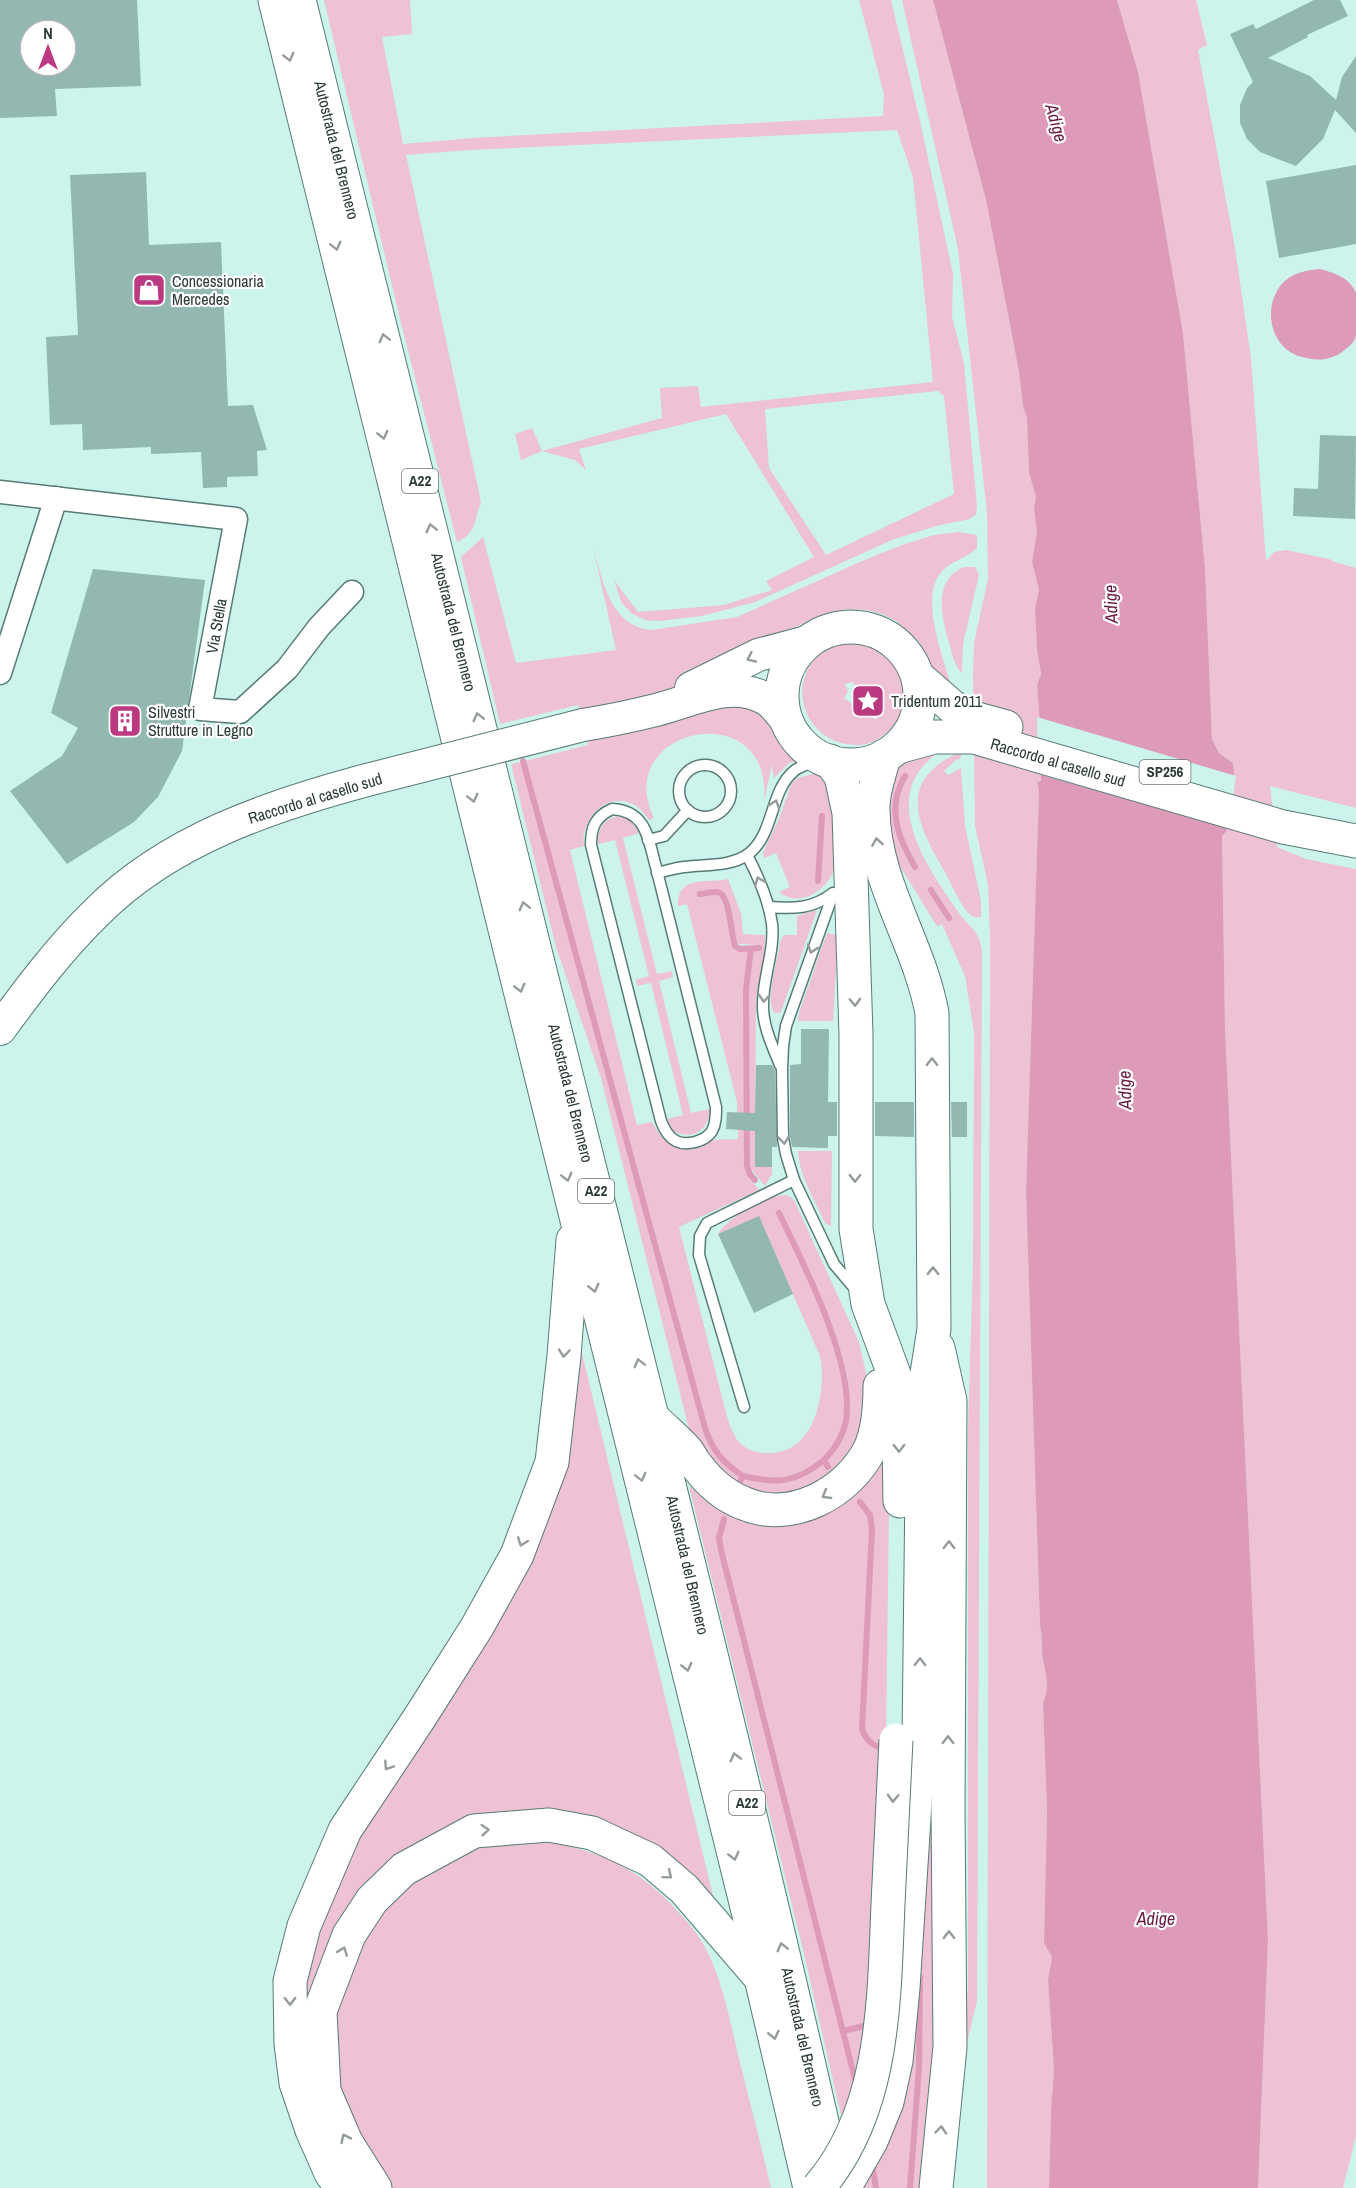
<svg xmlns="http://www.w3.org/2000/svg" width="1356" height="2188" viewBox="0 0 1356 2188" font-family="'Archivo Narrow',sans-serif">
<rect width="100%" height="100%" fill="#ccf4ec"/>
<!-- green -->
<g fill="#eec1d4" fill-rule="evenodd">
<path d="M324 0H410L412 34 382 37 403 144 473 138 883 116 884 94 859 0H891L920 121 953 274 952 317 964 363 977 506 976 514 970 519 936 526 892 540 755 602 702 616 660 621 645 620 631 613 621 602 614 580 638 612 724 605 772 590 766 581 814 557 726 414 579 449 586 470 575 460 542 451 521 460 515 434 532 428 542 451 662 418 660 388 698 386 701 407 933 382 913 177 897 130 470 150 406 155 481 502C474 520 477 533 457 542L401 323ZM938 391 944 396 954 494 826 555 769 468 765 409Z"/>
<path d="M902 0H933L986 200 1019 372 1023 406 1027 418 1029 473 1036 497 1034 509 1037 532 1032 562 1039 590 1035 608 1037 650 1041 675 1037 685 1041 738V781L1037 782 1039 791 1026 1191 1040 1626C1043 1637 1041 1648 1043 1660 1046 1676 1050 1688 1043 1703L1047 1811 1044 1942 1052 1957 1048 1980 1054 2070 1051 2109 1049 2188H987L990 937 988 884 975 826 973 675 974 643 988 579 987 513 958 249Z"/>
<polygon points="1117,0 1196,0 1207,45 1198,50 1235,248 1251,358 1266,561 1274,552 1286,550 1329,559 1335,562 1356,568 1356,808 1270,786 1277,847 1306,859 1356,869 1356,2136 1343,2188 1258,2188 1268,1940 1225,1028 1222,836 1226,831 1234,772 1233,763 1219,753 1212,739 1205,568 1183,333 1138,72"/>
<path d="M959 532 977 535V548C966 559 949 561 939 575 921 600 943 658 951 685L934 673 919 642 896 621 882 614 866 610 847 609 820 615 710 671 652 697 580 712 578 705 500 724 461 557 483 537 516 663 616 650 593 547C603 580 610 627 652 630L737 617 862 561 902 545 934 535Z"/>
<path d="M964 567H975L979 575 963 644 962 673C954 666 952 653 949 643 942 617 932 580 964 567Z"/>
<path d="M855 642C860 643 867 644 872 646 904 659 914 698 894 725 885 737 870 746 855 745 797 743 781 665 837 645 842 643 849 643 855 642ZM852 682 857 687H862L867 694H873L872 700 880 695 876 720 860 709 863 701H859L858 699 852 704 844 698 848 691 845 684Z"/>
<path d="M722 705 753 708 765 715 802 759 789 763 774 778 772 765 764 801C773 693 610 727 654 818L649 820C645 815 641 809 636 806 608 788 580 819 584 846L570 850 637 1125 652 1122C661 1139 676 1155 697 1148 703 1146 708 1141 714 1140 722 1139 730 1140 738 1139L737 1102 687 904 678 906C678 874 706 884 728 879L741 914 743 934 765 935 764 962 756 998 755 1166 772 1167V1174L765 1186 750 1167 748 989 754 950 759 951V945L737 944 731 913 721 890 700 892 701 897 716 894 720 896 727 915 733 946 739 950H749L744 986V1164L750 1179 759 1190 679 1227 727 1417C731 1427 734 1439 742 1445 758 1458 789 1455 802 1439 820 1420 825 1381 820 1356L759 1217 718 1234C729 1216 766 1195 787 1195L794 1200 859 1342 867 1377 868 1399 855 1450 819 1485 787 1495 742 1490 692 1441 601 1078 556 947 511 764 521 762 602 1051 706 1440 724 1464 741 1476 739 1481 743 1483 745 1478C778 1488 796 1483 824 1463L827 1467 830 1466 827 1460C834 1452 841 1444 845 1433 865 1373 813 1283 789 1229L781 1213H779C780 1224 790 1239 795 1250 815 1296 858 1378 842 1429 838 1442 829 1454 819 1462 779 1494 730 1480 709 1435L525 761 588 745 587 739Z"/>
<path d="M944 749C873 791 926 866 959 913 970 928 980 931 982 952L977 2001 965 2051 968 1986V1429L973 1263 974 1032 965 976 942 924 937 926 896 860 883 830 894 772 913 754ZM904 775 907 777C890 814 898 832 917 866L914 868C897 838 883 808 904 775ZM934 889 951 916 947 919 929 892Z"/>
<path d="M956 754H961V758L955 761 944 771 948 775 961 768 965 826 981 901V917C978 917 975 918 972 916 962 909 951 883 945 872 919 828 895 783 956 754Z"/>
<path d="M817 773H820C825 779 832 786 834 792 837 797 837 859 835 866 829 890 800 909 779 892L790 887 776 853 764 858 763 852 779 819 791 785 797 778Z"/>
<path d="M618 816 630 820 639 833 623 838 657 974 672 971 673 977 659 981 691 1113 710 1109C709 1130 693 1141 673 1131L667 1119 683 1115 651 983 637 986 636 980 649 976 615 840 598 844C598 828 603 820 618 816Z"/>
<path d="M817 910 782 1009 780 1013H774C765 999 778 960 780 942L784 935H797V916Z"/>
<polygon points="827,933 838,935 833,1021 798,1021 799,1013"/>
<path d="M798 1151H832L831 1226 826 1224 823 1219C814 1198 799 1175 798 1151Z"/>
<polygon points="581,1349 715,1904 605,1829 415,1848 301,2041 300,2007 317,1911 461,1662"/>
<polygon points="890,1433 886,1739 867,2052 843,2124 805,1958 689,1486 709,1502 768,1521"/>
<polygon points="929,1742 940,2003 925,2188 858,2188"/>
<path d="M544 1841C604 1852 641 1869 682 1916 692 1927 702 1940 708 1953 723 1984 731 2025 739 2059 750 2102 761 2145 771 2188H385L329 2068 337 1982 387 1899 460 1853 483 1846Z"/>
</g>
<!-- water -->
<g fill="#de9ab9">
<path d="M933 0H1117L1138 72 1183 333 1205 568 1212 739 1219 753 1233 763 1234 772 1226 832 1222 836 1225 1028 1268 1940 1258 2188H1049L1051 2109 1054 2070 1048 1980 1052 1957 1044 1943 1047 1811 1043 1703C1050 1687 1046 1676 1043 1660 1041 1648 1043 1637 1040 1626L1026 1191 1039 791 1037 782 1041 781V738L1037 685 1041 674 1037 650 1035 608 1039 590 1032 562 1037 532 1034 509 1036 497 1029 473 1027 418 1023 406 1019 372 986 200Z"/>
<path d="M1320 269C1335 273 1350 278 1356 293 1356 307 1356 322 1356 335 1355 343 1348 347 1342 352 1334 358 1322 361 1312 359 1301 357 1291 355 1283 346 1266 328 1267 296 1286 280 1296 272 1308 270 1320 269Z"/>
</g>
<!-- pier -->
<polygon fill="#ccf4ec" points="1037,717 1236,776 1229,828 1038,774"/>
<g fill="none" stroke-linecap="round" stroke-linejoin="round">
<!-- stream -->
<g stroke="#de9ab9" stroke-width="6">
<path d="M523 761 705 1428C712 1450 723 1463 743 1476L740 1482"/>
<path d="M905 776C886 809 898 837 915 867"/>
<polyline points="818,881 822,816"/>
<polyline points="931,890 949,918"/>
<path d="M700 894C705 894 715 890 720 893 730 899 731 935 735 946L740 949 759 948"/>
<polyline points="751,949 746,989 747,1166 750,1174 755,1180"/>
<path d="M779 1213C804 1265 855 1363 846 1421 843 1436 834 1450 824 1460L828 1467"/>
<path d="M743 1476C777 1484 796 1483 824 1460"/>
<path d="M860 1502 870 1515 872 1529 862 1729C866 1741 874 1746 885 1750"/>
<polyline points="724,1519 719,1538 721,1550 856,2083"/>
<polyline points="843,2031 872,2024"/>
<polyline points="872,2164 876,2188"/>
<polyline points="910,2188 919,2068 920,1977"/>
</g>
</g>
<!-- building -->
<g fill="#93b8b2" fill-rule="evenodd">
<path d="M0 0H137L141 86 55 89 57 116 0 118ZM30 30H66V66H30Z"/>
<polygon points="1314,0 1340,0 1348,16 1307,35 1308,37 1268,58 1310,76 1336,100 1342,77 1356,56 1356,133 1335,110 1323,139 1296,166 1260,152 1247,139 1240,123 1240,105 1247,88 1253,82 1230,34 1253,24 1256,29"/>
<polygon points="1356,165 1356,244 1279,258 1266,181"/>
<polygon points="146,172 149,245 221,242 228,406 253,405 267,450 257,451 258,476 227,477 227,487 203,488 201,452 151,454 151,447 83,450 82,424 50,425 46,337 78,335 70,175"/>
<polygon points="1320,435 1356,436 1355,519 1293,516 1294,488 1318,489"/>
<polygon points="93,569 205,580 182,751 158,797 134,822 67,864 10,791 62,756 78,728 51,713"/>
<polygon points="801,1029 829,1029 828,1102 837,1102 837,1136 828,1136 828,1148 792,1147 790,1137 790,1065 801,1064"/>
<polygon points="756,1065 772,1065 775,1070 777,1147 772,1147 772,1167 755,1167 755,1131 726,1129 727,1112 755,1113"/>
<polygon points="875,1102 914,1102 914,1137 875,1136"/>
<polygon points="951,1102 967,1102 967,1137 952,1137"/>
<polygon points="759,1216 793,1294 754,1313 718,1234"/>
</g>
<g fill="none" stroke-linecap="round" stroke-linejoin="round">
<defs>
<g id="service">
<circle cx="705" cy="791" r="26"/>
<path d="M612 809C647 811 648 839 656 867L716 1107C716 1115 716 1124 712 1131 705 1142 686 1146 676 1141 668 1137 664 1129 661 1121L591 845C591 827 595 817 612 809Z"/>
<polyline points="648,840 664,836 688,810"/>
<path d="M747 855C758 876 769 900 772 924 775 952 762 979 763 1007 763 1027 773 1047 780 1065"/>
<path d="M657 873C666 871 675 868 684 867 704 864 729 867 747 855 775 835 769 792 794 771 801 765 815 762 824 759"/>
<polyline points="833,894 786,1026 783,1046 782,1069 783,1138 786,1154 794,1180 834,1264 856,1290"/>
<path d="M769 907C793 909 813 909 833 893"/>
<polyline points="744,1407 699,1255 700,1236 707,1223 794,1180"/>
</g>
<g id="minor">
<polyline points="0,492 236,519 200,709 240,712 287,669 319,627 352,592"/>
<polyline points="0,673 56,498"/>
</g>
<g id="secondary">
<polyline points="691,688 758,655 807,642"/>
<path d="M583 725C608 721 632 716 656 710 690 702 729 679 764 698 773 702 780 713 787 721"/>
<path d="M0 1029C30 988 60 948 96 913 168 840 270 806 367 780"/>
</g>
<g id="primary">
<circle cx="851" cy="696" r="69"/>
<polyline points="918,677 956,710 973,718 1006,727"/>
<polyline points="898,747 934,737 974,737 1283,827 1356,841"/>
</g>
<g id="motorway">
<polyline points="275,0 751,1923 761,1978 810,2188"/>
<path d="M299 0C380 322 458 645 539 967 641 1373 745 1779 837 2188"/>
<polyline points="830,761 841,776 849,813 856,1035 856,1229 868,1304 898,1385 900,1501"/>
<path d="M654 1419C665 1430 677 1440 687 1451 691 1456 693 1462 697 1466 709 1482 725 1496 743 1503 791 1524 848 1493 870 1449 879 1429 880 1406 880 1386"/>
<polyline points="342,2188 331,2173 312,2130 296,2083 291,2044 290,1981 304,1926 345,1830 420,1717 477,1627 517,1555 552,1462 564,1356 573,1240"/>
<polyline points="375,2188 346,2142 324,2091 320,2011 349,1935 372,1900 404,1869 474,1831 549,1825 592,1833 650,1860 684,1889 760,1977"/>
<path d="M844 2188 871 2141 887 2102 896 2061 903 1988 919 1741 923 1399 934 1329 932 1013C919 943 874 883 873 810 872 792 880 774 884 756"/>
<polyline points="936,2188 950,2047 948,1810 950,1401 938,1348"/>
</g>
</defs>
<!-- service casing -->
<use href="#service" stroke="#577b75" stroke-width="13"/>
<!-- minor casing -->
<use href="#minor" stroke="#577b75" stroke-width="25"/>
<!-- secondary casing -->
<use href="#secondary" stroke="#577b75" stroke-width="34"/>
<!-- primary casing -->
<use href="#primary" stroke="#577b75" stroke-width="35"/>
<!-- motorway casing -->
<use href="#motorway" stroke="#577b75" stroke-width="35"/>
<!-- service -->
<use href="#service" stroke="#fff" stroke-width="10"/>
<!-- minor -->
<use href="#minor" stroke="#fff" stroke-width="22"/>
<!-- secondary -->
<use href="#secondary" stroke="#fff" stroke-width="32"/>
<!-- primary -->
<use href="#primary" stroke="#fff" stroke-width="33"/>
<!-- motorway -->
<use href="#motorway" stroke="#fff" stroke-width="33"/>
<defs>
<polyline id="secondary-bridge" points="367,780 583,725"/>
<path id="motorway-bridge" d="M818 2188C885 2111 884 2000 888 1904 891 1849 893 1795 896 1740"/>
</defs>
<!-- secondary-bridge casing -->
<use href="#secondary-bridge" stroke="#577b75" stroke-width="34" stroke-linecap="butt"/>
<!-- motorway-bridge casing -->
<use href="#motorway-bridge" stroke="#577b75" stroke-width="35" stroke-linecap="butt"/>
<!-- secondary-bridge -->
<use href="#secondary-bridge" stroke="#fff" stroke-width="32"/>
<!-- motorway-bridge -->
<use href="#motorway-bridge" stroke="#fff" stroke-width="33"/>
</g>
<!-- one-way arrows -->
<defs><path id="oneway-chevron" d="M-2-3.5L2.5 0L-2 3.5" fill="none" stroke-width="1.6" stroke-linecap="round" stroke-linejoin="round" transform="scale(1.5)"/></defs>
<g stroke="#949c9b">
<use href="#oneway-chevron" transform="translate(289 57) rotate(76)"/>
<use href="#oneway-chevron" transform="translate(336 246) rotate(76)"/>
<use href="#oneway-chevron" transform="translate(384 338) rotate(-104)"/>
<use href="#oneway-chevron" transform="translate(383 435) rotate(76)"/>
<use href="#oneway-chevron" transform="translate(431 528) rotate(-104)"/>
<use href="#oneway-chevron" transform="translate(751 658) rotate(155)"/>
<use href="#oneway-chevron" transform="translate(478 717) rotate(-104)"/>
<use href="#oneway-chevron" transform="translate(473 798) rotate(76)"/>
<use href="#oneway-chevron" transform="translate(775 804) rotate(-71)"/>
<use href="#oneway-chevron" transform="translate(877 842) rotate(-99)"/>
<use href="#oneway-chevron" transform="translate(759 881) rotate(-112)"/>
<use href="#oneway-chevron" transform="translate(524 906) rotate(-104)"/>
<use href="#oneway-chevron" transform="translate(812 949) rotate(109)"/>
<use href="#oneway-chevron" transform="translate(520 988) rotate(76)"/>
<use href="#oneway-chevron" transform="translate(764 998) rotate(94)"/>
<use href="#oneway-chevron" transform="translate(855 1002) rotate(88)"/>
<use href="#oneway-chevron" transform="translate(932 1062) rotate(-91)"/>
<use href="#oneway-chevron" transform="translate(784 1140) rotate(84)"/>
<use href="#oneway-chevron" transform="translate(567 1177) rotate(76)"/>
<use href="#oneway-chevron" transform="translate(855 1178) rotate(90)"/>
<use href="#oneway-chevron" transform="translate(933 1271) rotate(-90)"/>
<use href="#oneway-chevron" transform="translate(594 1288) rotate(76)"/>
<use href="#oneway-chevron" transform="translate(564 1353) rotate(95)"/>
<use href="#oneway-chevron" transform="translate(639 1363) rotate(-104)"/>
<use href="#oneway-chevron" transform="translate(899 1448) rotate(89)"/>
<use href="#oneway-chevron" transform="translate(641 1477) rotate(76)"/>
<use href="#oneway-chevron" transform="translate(826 1495) rotate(150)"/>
<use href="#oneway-chevron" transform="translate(522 1542) rotate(111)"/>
<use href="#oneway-chevron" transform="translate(949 1545) rotate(-90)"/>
<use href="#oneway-chevron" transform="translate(920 1662) rotate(-89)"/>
<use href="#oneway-chevron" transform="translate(687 1667) rotate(76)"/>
<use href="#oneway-chevron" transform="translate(948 1740) rotate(-90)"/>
<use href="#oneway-chevron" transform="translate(735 1757) rotate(-104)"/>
<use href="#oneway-chevron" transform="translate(388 1766) rotate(124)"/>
<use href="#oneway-chevron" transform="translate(893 1798) rotate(93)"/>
<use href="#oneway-chevron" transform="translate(485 1830) rotate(-5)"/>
<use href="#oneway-chevron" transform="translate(734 1856) rotate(76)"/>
<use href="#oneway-chevron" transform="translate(668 1875) rotate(40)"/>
<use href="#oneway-chevron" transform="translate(949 1935) rotate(-91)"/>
<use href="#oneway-chevron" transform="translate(782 1947) rotate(-104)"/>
<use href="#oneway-chevron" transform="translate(343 1951) rotate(-69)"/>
<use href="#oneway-chevron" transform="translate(290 2001) rotate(89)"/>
<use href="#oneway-chevron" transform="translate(774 2035) rotate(77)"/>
<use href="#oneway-chevron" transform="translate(941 2130) rotate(-85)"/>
<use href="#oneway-chevron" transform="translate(345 2138) rotate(-116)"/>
</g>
<!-- icons -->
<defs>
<symbol id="shop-square" viewBox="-11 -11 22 22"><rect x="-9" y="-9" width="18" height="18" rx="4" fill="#bb3981" stroke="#fff"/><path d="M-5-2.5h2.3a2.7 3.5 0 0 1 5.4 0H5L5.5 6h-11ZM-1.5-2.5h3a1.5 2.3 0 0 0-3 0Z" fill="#fff"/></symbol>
<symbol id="sight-square" viewBox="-11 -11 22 22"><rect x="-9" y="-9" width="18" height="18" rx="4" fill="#bb3981" stroke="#fff"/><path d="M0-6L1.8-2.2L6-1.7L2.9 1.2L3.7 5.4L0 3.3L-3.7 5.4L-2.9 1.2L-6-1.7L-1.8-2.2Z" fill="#fff"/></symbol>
<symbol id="building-square" viewBox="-11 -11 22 22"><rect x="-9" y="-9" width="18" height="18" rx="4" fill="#bb3981" stroke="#fff"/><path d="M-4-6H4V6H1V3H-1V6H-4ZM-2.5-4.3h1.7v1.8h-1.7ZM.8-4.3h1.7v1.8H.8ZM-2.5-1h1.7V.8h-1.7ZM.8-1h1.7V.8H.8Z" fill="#fff"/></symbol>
</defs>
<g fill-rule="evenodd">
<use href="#shop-square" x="130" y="271" width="38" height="38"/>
<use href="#sight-square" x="849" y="682" width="38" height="38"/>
<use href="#building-square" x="106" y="702" width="38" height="38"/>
</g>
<g text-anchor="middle" stroke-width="4.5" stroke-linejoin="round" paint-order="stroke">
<!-- shield labels -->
<g fill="#fff" stroke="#6a7573" stroke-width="1.5">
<rect x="402" y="469" width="36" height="24" rx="4.5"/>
<rect x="1139.5" y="760" width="51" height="24" rx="4.5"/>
<rect x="578" y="1179" width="36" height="24" rx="4.5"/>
<rect x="729" y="1791" width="36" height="24" rx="4.5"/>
</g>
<g font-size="15" font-weight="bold" fill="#2a3a37">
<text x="420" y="486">A22</text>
<text x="1165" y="777">SP256</text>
<text x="596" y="1196">A22</text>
<text x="747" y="1808">A22</text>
</g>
<!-- street labels -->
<g font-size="16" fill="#2a3a37" stroke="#fff">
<text transform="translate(337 150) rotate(76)" y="6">Autostrada del Brennero</text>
<text transform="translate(454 622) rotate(76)" y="6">Autostrada del Brennero</text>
<text transform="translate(216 626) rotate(-80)" y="6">Via Stella</text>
<text transform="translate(1058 762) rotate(16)" y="6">Raccordo al casello sud</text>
<text transform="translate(315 798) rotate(-17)" y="6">Raccordo al casello sud</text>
<text transform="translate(571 1093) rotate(76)" y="6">Autostrada del Brennero</text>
<text transform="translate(688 1565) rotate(77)" y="6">Autostrada del Brennero</text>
<text transform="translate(803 2037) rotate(77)" y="6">Autostrada del Brennero</text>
</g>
<!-- poi labels -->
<g font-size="16" fill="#2a3a37" stroke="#fff" text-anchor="start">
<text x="172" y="287">Concessionaria<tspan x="172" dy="18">Mercedes</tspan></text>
<text x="891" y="707">Tridentum 2011</text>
<text x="148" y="718">Silvestri<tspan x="148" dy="18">Strutture in Legno</tspan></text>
</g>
<!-- water labels -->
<g font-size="18" font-style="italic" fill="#691b46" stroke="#fff">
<text transform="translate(1056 123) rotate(74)" y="6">Adige</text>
<text transform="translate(1111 604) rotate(-92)" y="6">Adige</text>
<text transform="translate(1125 1090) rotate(-91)" y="6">Adige</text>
<text x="1156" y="1925">Adige</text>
</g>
</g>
<!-- north arrow -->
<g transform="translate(48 48)"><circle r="28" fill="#ffffff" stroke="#aab0af" stroke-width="1.5"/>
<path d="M0-4.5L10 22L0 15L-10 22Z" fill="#bb3981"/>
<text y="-9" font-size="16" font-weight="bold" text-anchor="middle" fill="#2a3a37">N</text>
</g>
</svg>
